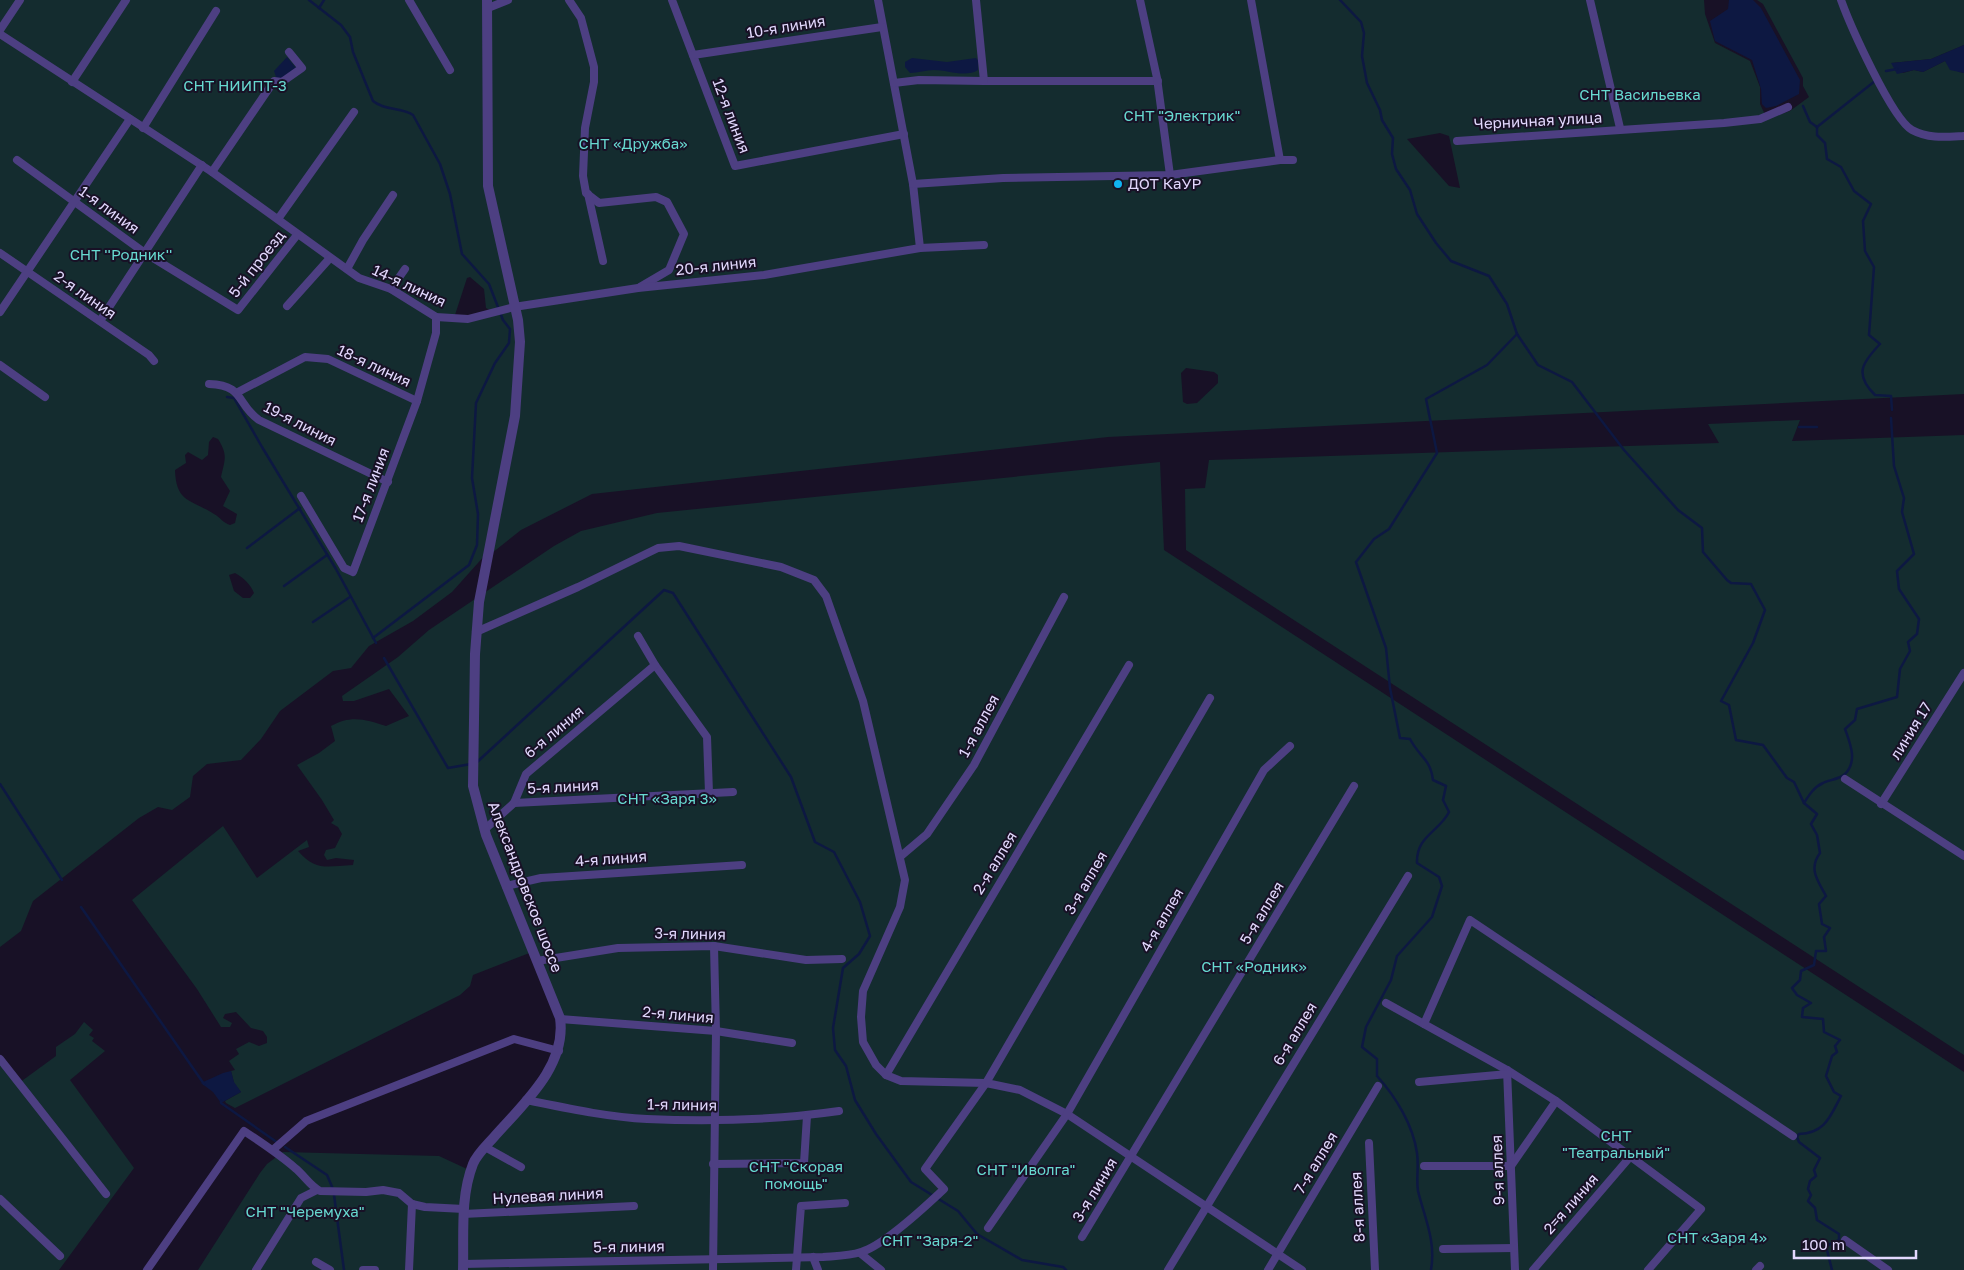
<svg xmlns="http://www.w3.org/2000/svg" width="1964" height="1270" viewBox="0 0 1964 1270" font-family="'Golos Text',sans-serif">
<rect width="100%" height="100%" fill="#181126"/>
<!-- green -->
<g fill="#142c2f" fill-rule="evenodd">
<path d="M0 0H1704L1705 14 1715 43 1750 61 1760 87V104L1767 119 1790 111 1809 97 1803 86V78L1763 4 1757 0H1964V45L1931 59 1892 63 1903 73 1914 70 1923 72 1945 61 1959 72 1964 73V394L1108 437 592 494 521 530 492 553 486 554 452 592 413 621 369 646 351 668 333 671 280 711 261 739 241 760 207 764 193 776 190 797 172 810 158 807 139 818 33 901 21 931 0 947ZM1440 133 1449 136 1460 188 1449 186 1407 139ZM470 277 484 289 486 308 490 310 468 319 454 318 467 278ZM1186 368 1214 372 1218 375V383L1197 403 1187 404 1183 402 1181 373ZM213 437 218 439C228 455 225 459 221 477L230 491 223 506 237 514 235 523 230 525C223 523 220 517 214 514 191 499 176 503 175 470L186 463 185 455 188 452 202 460 208 455 209 442ZM235 573C243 577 251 585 254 593L250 598H243L234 591 229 575Z"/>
<polygon points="1800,420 1792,441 1964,435 1964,1055 1186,550 1185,489 1205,488 1209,460 1719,443 1708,424"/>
<path d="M1160 462 1164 550 1964 1072V1270H463L464 1215 474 1162 551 1065 560 1018 532 952 473 975 470 986 460 995 235 1108 226 1103 225 1101 241 1092 234 1083 231 1071 235 1070 229 1061 239 1054 236 1049 249 1042 259 1046 267 1043V1037L263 1031 251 1028 236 1012 225 1014 223 1018 232 1023 230 1027H221L197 989 132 900 223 826 257 878 307 840 309 847 298 851C316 872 328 866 353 865L354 860 336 858 327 860 324 855 326 850 335 848 342 834 338 827 331 823 334 820 322 800 297 765 319 753 335 741 331 726C350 715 366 719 386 726L409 716 389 689 354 701H343L342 696 398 657 429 630 554 546 581 531 657 513Z"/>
<polygon points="84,1022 93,1030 89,1035 94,1038 92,1041 105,1051 70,1080 134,1168 59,1270 0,1270 0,1059 19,1083 56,1056 56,1047 75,1034"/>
<path d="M283 1152 439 1156 467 1169C457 1201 459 1236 459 1270H198L260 1173 267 1164Z"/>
</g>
<!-- water -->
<g fill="#0d1842">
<polygon points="1729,0 1753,0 1761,8 1800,80 1799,94 1776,106 1766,108 1762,104 1761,89 1752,60 1715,41 1710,21 1728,9"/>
<polygon points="1964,45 1964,73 1950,70 1945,61 1923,72 1914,70 1897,74 1891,63 1931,59"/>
<polygon points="287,57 296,68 294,73 280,79 276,77 274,71"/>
<path d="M912 58 947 62 976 58 978 60V70C966 78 947 70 934 70 926 70 918 73 910 73L905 67V62Z"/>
<polygon points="231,1071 234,1082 241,1092 221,1103 213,1092 201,1083 223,1073"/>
</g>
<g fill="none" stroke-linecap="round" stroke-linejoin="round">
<!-- stream -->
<g stroke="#0d1842" stroke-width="2.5">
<path d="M309 0 341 25 350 37 353 52 373 101C385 111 401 107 413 115L440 164 450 194 462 254 489 284 503 320 510 329 509 343 495 363 476 403 472 478 478 514 477 545 469 565 373 638"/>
<path d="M1340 0 1361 22 1364 33 1362 56 1367 83 1380 110 1382 120 1393 138 1392 154 1396 169 1410 190 1417 214 1436 243 1451 261 1489 276 1507 304 1517 334 1538 365 1572 382 1624 450 1678 510 1702 528 1703 552 1727 580 1731 583 1751 584 1765 610 1753 643 1721 701 1729 705 1736 740 1763 745 1787 778 1794 782 1804 803 1817 814 1811 824 1817 835 1820 853C1808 869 1818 881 1826 896L1819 904 1822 924 1830 928 1824 937 1826 951H1816L1814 965 1801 971 1800 980 1792 988 1797 995 1811 1003 1803 1008 1802 1017 1823 1019 1824 1032 1840 1040 1835 1046 1837 1052 1832 1056 1826 1076 1834 1092 1841 1096C1830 1117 1825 1133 1799 1134L1797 1137 1799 1142 1820 1158 1814 1170 1816 1176 1810 1181 1808 1189 1811 1195 1808 1201 1815 1208 1817 1220 1839 1234V1240L1826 1246 1832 1270"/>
<polyline points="319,8 324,0"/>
<polyline points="1886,71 1897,69"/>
<polyline points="1803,106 1810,122 1817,127"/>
<path d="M1817 127V135L1825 143 1827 159 1841 167 1854 191 1871 204 1863 221 1865 251 1874 267 1869 335 1880 344C1862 363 1854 374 1875 395L1891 396 1892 410"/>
<polyline points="1817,127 1875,81"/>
<polyline points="227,397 234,398 262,447 336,569 376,643"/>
<polyline points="1799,427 1817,427"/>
<polyline points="247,548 300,508"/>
<polyline points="284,586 327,555"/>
<polyline points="313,622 350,597"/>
<polyline points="384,658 448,768 471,764"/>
<polyline points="476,763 664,590 673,593 791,777 815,842 834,852 860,902 870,936 859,954 843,968 833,1028 835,1050 846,1066 855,1100 876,1134 911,1182 958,1211 977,1234 1022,1260 1063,1267 1066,1270"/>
<polyline points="0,784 62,880"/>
<path d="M1804 803C1809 795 1814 787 1823 783 1829 780 1840 779 1845 774 1858 761 1850 743 1845 729L1855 720 1857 709 1897 697 1900 669 1910 651 1908 642 1917 634 1919 619 1899 589 1897 571 1914 554 1902 512 1904 498 1894 466 1891 418"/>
<polyline points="81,907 204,1084"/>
<polyline points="1587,994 1594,998"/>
<polyline points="221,1101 221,1103 278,1143"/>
<polyline points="285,1147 327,1175 333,1189"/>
<polyline points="334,1195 344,1270"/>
<path d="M1431 1270C1436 1241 1425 1219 1418 1191 1416 1179 1419 1166 1417 1153 1413 1125 1396 1097 1377 1076V1059L1362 1047 1366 1027 1391 980 1397 956 1432 917 1442 886 1439 877 1417 863C1416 836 1439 832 1449 812L1443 800 1446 786 1433 780C1430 758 1420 758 1410 739L1400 738 1390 688 1386 648 1356 562 1374 539 1389 529 1437 453 1426 399 1487 365 1517 334"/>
</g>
<!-- minor -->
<g stroke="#4d3f82" stroke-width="8">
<polyline points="409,0 450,70"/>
<polyline points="569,0 581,18 594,67 594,82 585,128 583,176 586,193 599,203 656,197 667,202 684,234 669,270 640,287"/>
<polyline points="672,0 735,166 904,134"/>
<polyline points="878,0 913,184 920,248"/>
<polyline points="976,0 984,81 1158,81"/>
<polyline points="1140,0 1157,78 1170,175"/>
<polyline points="1251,0 1280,160"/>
<polyline points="1590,0 1620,128"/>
<path d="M1841 0C1850 25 1892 119 1912 130 1929 139 1945 137 1964 136"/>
<polyline points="488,8 508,0"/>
<polyline points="0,30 20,0"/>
<polyline points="0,34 212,172 359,278 391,289 436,317 468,319 514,307 638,288 764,275 920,248 984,245"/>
<polyline points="693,55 882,27"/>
<polyline points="72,82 126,0"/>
<polyline points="894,83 919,80 984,81"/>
<polyline points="143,128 216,11"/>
<polyline points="1457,141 1724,123 1760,119 1788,107"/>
<polyline points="17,160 145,253 238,310 297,235"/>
<polyline points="212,172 274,81 282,82 302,68 289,52"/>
<polyline points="913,184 1003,178 1170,175 1280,160 1293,160"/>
<polyline points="588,194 603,261"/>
<polyline points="278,219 354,112"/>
<polyline points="0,253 149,355 154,361"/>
<polyline points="347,269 363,240 393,195"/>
<polyline points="391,289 405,269"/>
<polyline points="287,306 330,258"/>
<polyline points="0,312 130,119"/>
<polyline points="100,321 202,165"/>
<polyline points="0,365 45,397"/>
<path d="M209 384C245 385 236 404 259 420L388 482"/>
<polyline points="238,392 305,357 328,359 417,401"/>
<polyline points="301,496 344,568 353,572 417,401 436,333 436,317"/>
<polyline points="476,632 578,587 658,548 679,546 781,567 814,580 826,596 863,701 905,880 900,907 863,991 861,1017 863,1042 876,1065 886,1075 901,1081 986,1083 1020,1090 1067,1114 1302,1270"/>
<polyline points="638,636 655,665 707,737 709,793"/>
<polyline points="1845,779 1964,856"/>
<polyline points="514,803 733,792"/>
<polyline points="1881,804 1964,673"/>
<polyline points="484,830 514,803 526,774 655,665"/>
<polyline points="901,856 927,834 974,765 1064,597"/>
<polyline points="506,886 541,878 742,865"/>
<polyline points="537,961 618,948 714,946 806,960 842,959"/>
<polyline points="1386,1003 1507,1070 1556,1101 1701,1209 1648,1270"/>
<polyline points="560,1019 716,1031 792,1043"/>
<polyline points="1424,1024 1470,920 1793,1136"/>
<polyline points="0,1059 106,1194"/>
<polyline points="1507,1070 1515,1270"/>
<polyline points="886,1075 1129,665"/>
<polyline points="1419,1082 1508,1074"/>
<path d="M526 1100C566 1108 607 1117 647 1119 711 1122 776 1120 839 1111"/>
<polyline points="1369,1143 1375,1270"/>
<polyline points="485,1147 521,1167"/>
<polyline points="275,1148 306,1121 514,1039 559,1051"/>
<polyline points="713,1164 804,1163 807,1116"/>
<polyline points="1424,1166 1511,1166 1556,1101"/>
<polyline points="0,1199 60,1256"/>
<polyline points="463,1214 634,1206"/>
<polyline points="988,1228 1067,1114 1264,770 1290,746"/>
<polyline points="1082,1237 1354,786"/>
<polyline points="1845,1240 1888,1270"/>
<polyline points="1443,1249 1514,1248"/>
<polyline points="860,1253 881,1270"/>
<polyline points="813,1257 818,1270"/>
<polyline points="316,1262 330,1270"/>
<path d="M463 1264 823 1257C835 1256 849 1256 861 1252 883 1246 926 1206 944 1189L925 1169 986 1083 1210 698"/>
<path d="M147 1270 244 1131C262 1143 279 1154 295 1168 304 1175 310 1186 320 1191L366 1192 383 1190 399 1193 412 1204 425 1207 464 1209"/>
<polyline points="256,1270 301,1198 317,1190"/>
<polyline points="363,1270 375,1270"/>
<polyline points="409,1270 412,1204"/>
<polyline points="713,1270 716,1031 714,946"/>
<polyline points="796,1270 801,1206 845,1203"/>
<polyline points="1168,1270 1408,876"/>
<polyline points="1268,1270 1378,1086"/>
<polyline points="1533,1270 1630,1157"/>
<polyline points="1756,1270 1760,1266"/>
</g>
<!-- tertiary -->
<path stroke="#4d3f82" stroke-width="10" d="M463 1270C464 1235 460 1197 473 1164 477 1154 487 1145 494 1137 523 1104 567 1066 560 1018L486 835 473 786 475 654 479 602 515 416 520 342 518 320 488 186 487 0"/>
</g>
<!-- markers -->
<circle fill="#10b4f1" stroke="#181126" stroke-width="2" cx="1118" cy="184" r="5"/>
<g text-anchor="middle" stroke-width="4" stroke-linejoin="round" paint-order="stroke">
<!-- street labels -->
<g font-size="15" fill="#e2d8fd" stroke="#181126">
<text transform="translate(786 27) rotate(-9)" y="5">10-я линия</text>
<text transform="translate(731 116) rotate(69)" y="5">12-я линия</text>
<text transform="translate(1538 121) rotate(-3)" y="5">Черничная улица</text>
<text transform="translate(109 210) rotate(36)" y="5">1-я линия</text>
<text transform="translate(257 264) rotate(-52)" y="5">5-й проезд</text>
<text transform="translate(716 266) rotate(-6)" y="5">20-я линия</text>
<text transform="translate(409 286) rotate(25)" y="5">14-я линия</text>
<text transform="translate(85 295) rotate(35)" y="5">2-я линия</text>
<text transform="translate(374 366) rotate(25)" y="5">18-я линия</text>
<text transform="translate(300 424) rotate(27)" y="5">19-я линия</text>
<text transform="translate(371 485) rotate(-69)" y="5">17-я линия</text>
<text transform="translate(979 726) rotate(-62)" y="5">1-я аллея</text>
<text transform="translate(1911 731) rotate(-58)" y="5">линия 17</text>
<text transform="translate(554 732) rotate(-40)" y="5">6-я линия</text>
<text transform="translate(563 787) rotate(-3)" y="5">5-я линия</text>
<text transform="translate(611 859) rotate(-4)" y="5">4-я линия</text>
<text transform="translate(995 863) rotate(-59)" y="5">2-я аллея</text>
<text transform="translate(1086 883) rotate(-60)" y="5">3-я аллея</text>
<text transform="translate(525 887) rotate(69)" y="5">Александровское шоссе</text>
<text transform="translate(1262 913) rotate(-59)" y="5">5-я аллея</text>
<text transform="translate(1162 920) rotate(-60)" y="5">4-я аллея</text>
<text transform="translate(690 934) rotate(1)" y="5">3-я линия</text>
<text transform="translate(678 1015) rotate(5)" y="5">2-я линия</text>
<text transform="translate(1295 1034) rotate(-59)" y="5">6-я аллея</text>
<text transform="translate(682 1105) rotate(1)" y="5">1-я линия</text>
<text transform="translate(1316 1163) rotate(-59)" y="5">7-я аллея</text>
<text transform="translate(1498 1170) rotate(-92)" y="5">9-я аллея</text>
<text transform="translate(1095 1190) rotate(-59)" y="5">3-я линия</text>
<text transform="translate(548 1196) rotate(-3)" y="5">Нулевая линия</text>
<text transform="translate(1571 1204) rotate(-49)" y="5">2=я линия</text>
<text transform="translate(1358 1207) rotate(-93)" y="5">8-я аллея</text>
<text transform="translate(629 1247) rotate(-1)" y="5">5-я линия</text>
</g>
<!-- park labels -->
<g font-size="15" fill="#67d9d0" stroke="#181126">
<text x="235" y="91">СНТ НИИПТ-3</text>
<text x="1640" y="100">СНТ Васильевка</text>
<text x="1182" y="121">СНТ "Электрик"</text>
<text x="633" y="149">СНТ «Дружба»</text>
<text x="121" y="260">СНТ ''Родник''</text>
<text x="667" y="804">СНТ «Заря 3»</text>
<text x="1254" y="972">СНТ «Родник»</text>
<text x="1616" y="1141">СНТ<tspan x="1616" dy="17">"Театральный"</tspan></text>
<text x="796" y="1172">СНТ "Скорая<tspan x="796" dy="17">помощь"</tspan></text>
<text x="1026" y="1175">СНТ "Иволга"</text>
<text x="305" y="1217">СНТ "Черемуха"</text>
<text x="1717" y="1243">СНТ «Заря 4»</text>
<text x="930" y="1246">СНТ "Заря-2"</text>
</g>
<!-- poi labels -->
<g font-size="15" fill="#e2d8fd" stroke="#181126" text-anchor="start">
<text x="1128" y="189">ДОТ КаУР</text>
</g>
</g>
<!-- scale -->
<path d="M1794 1250v8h122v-8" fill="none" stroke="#e2d8fd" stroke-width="2.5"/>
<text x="1802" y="1250" font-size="15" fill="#e2d8fd" stroke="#181126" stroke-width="4" paint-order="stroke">100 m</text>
</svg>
